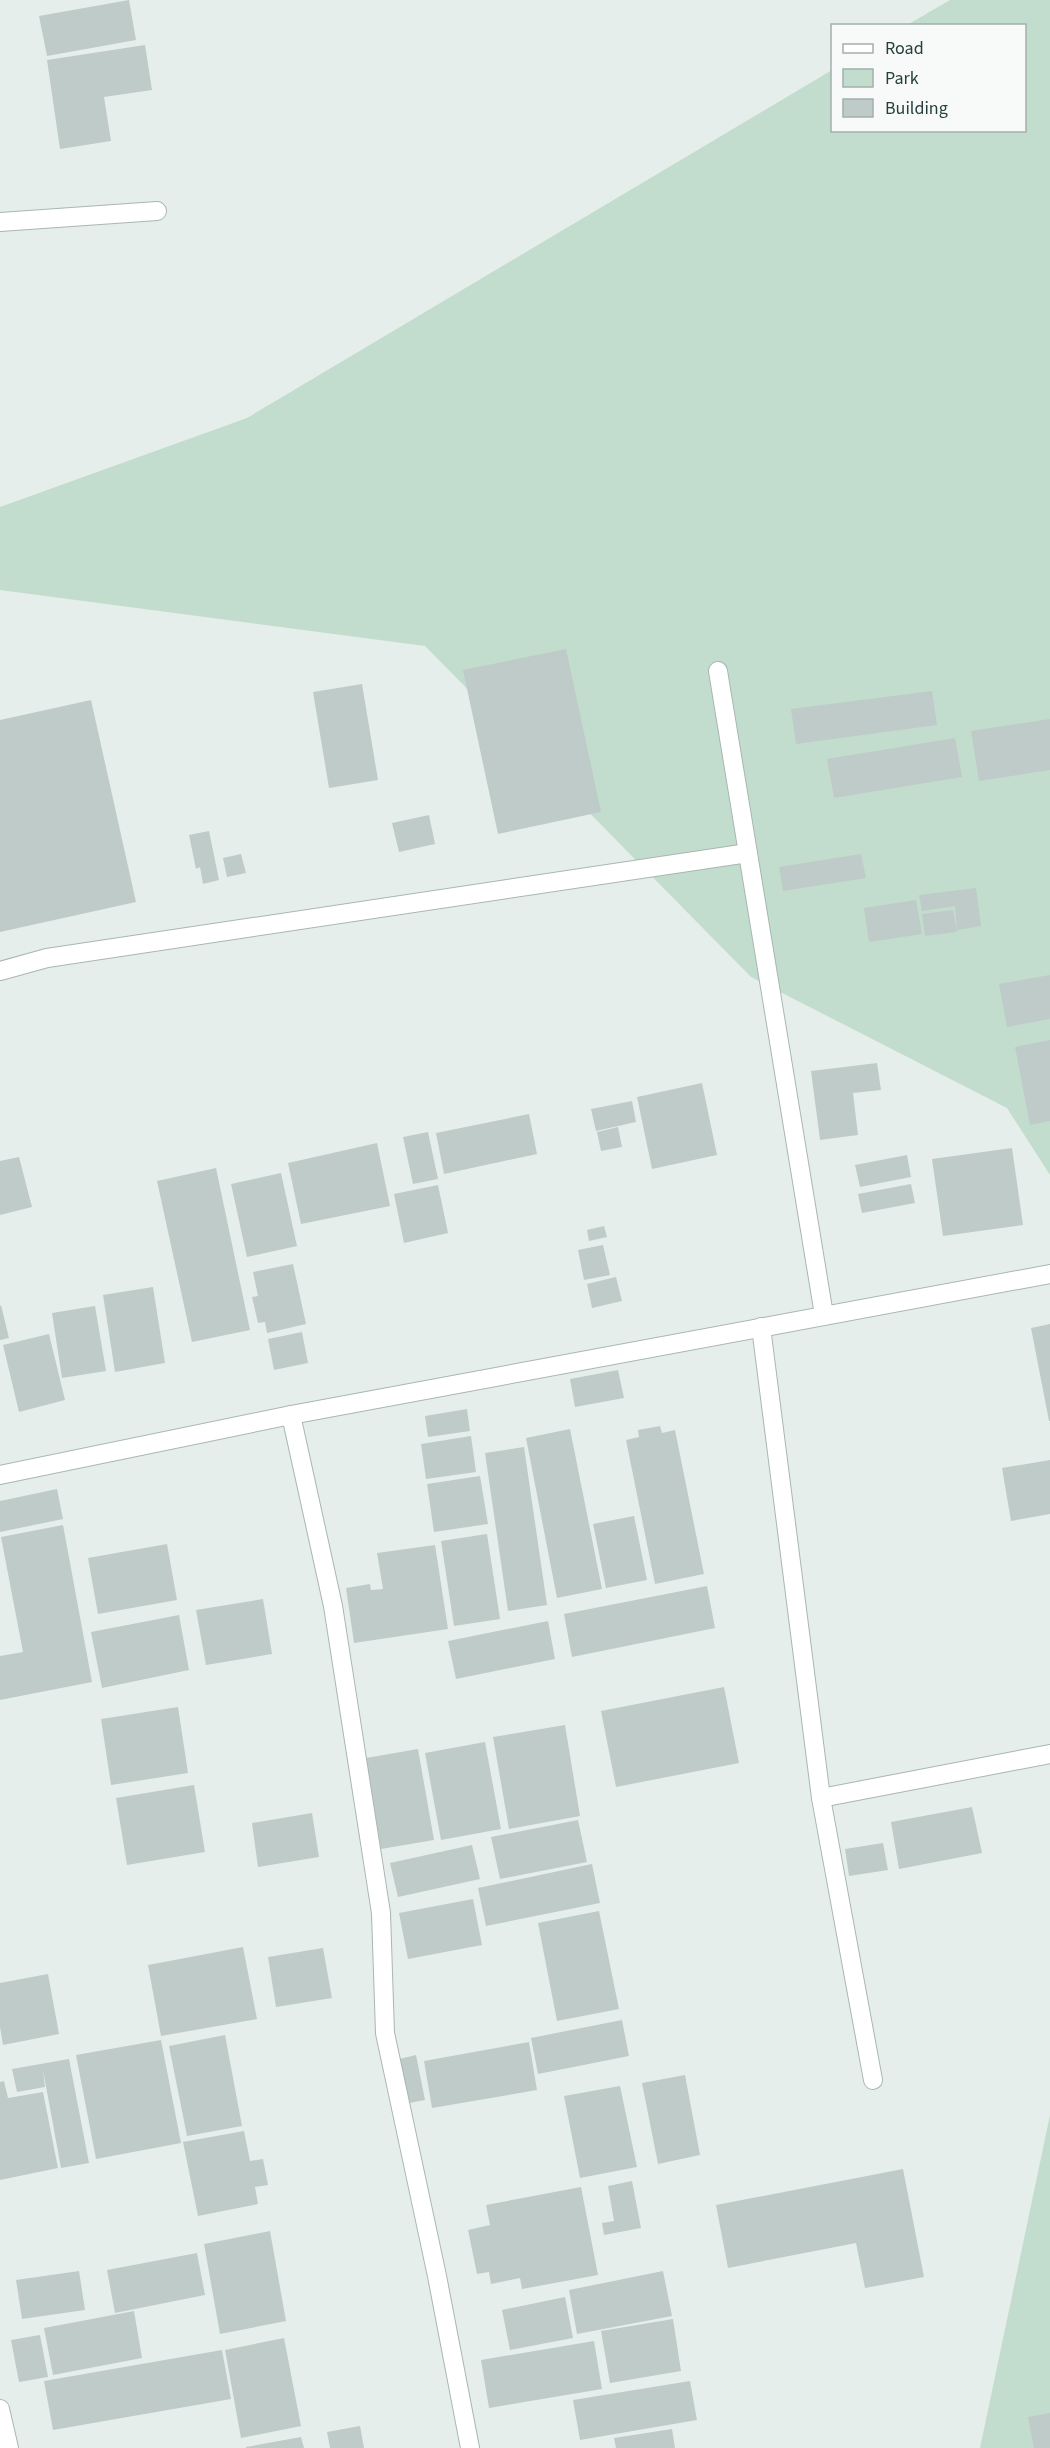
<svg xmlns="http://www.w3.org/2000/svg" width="1050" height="2448" viewBox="0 0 1050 2448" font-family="'Source Sans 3',sans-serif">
<rect width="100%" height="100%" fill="#e6eeec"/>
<!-- green -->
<g fill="#c2ddcd">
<polygon points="950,0 1050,0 1050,1175 1007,1108 751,977 425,646 0,590 0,507 247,418 832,70 832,130 1024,130 1024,26 907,25"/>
<polygon points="1050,2115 1050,2448 980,2448"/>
</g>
<!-- building -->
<g fill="#bfcbc8">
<polygon points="129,0 136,40 47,56 39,16"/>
<polygon points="145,45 152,90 104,97 111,141 60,149 47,60"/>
<polygon points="566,649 601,812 498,834 463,670"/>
<polygon points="362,684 378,780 329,788 313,692"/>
<polygon points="932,691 937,725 796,744 791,709"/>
<polygon points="91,700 136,902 0,932 0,720"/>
<polygon points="1050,719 1050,770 979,781 971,731"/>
<polygon points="955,738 962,777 834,798 827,759"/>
<polygon points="429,815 435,844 399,852 392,823"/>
<polygon points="209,831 219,880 203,884 200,867 196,869 189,835"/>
<polygon points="241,854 246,873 227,877 223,858"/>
<polygon points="861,854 866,878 783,891 779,867"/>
<polygon points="976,888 981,926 957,930 955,906 922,911 919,895"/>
<polygon points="916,900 922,934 869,942 864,908"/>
<polygon points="953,910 957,932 925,936 922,914"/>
<polygon points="1050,975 1050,1019 1007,1027 999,984"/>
<polygon points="1050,1040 1050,1121 1030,1125 1015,1047"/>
<polygon points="877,1063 881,1090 853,1093 858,1135 820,1140 811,1071"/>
<polygon points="702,1083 717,1155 652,1169 637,1097"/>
<polygon points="632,1101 636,1122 596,1131 591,1109"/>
<polygon points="529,1114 537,1154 444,1174 436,1133"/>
<polygon points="618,1127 622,1147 601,1151 597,1132"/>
<polygon points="428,1132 438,1179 413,1184 403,1137"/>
<polygon points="377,1143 390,1206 301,1224 288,1163"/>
<polygon points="1012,1148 1023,1225 943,1236 932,1159"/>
<polygon points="907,1155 911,1177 860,1187 855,1165"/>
<polygon points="19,1157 32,1207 0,1215 0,1161"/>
<polygon points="216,1168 250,1330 192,1342 157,1181"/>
<polygon points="281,1173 297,1246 247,1257 231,1184"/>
<polygon points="911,1184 915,1203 862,1213 858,1194"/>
<polygon points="438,1185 448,1233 404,1243 394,1194"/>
<polygon points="604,1226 607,1237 589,1241 587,1230"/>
<polygon points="603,1245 610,1275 584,1280 578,1250"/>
<polygon points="293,1264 306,1324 267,1333 265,1322 258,1323 252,1297 258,1296 253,1272"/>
<polygon points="616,1277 622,1301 592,1308 587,1284"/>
<polygon points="153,1287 165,1363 115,1372 103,1295"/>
<polygon points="1,1305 9,1338 0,1340 0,1306"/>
<polygon points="95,1306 106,1371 62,1378 52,1313"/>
<polygon points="1050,1324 1050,1421 1049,1421 1031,1328"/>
<polygon points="302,1332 308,1363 274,1370 268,1339"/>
<polygon points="49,1334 65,1400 19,1412 3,1345"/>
<polygon points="618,1370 624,1398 575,1407 570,1379"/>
<polygon points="467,1409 470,1431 428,1437 425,1416"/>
<polygon points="660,1426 662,1433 675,1430 704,1574 655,1584 626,1440 639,1437 638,1430"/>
<polygon points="570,1429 602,1589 557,1598 526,1438"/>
<polygon points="471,1436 476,1472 426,1479 421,1444"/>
<polygon points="524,1447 547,1605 508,1611 485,1453"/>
<polygon points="1050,1460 1050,1514 1011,1521 1002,1468"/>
<polygon points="480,1476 488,1524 434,1532 427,1484"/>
<polygon points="57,1489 63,1519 0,1532 0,1501"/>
<polygon points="634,1516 647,1580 606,1588 593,1524"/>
<polygon points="63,1525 92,1682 0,1700 0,1656 23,1652 1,1537"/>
<polygon points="487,1534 500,1619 454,1626 441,1541"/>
<polygon points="167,1544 177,1600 98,1614 88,1558"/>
<polygon points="435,1545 448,1629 354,1643 346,1588 370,1584 371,1590 383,1589 377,1553"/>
<polygon points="707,1586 715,1628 572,1657 564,1614"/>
<polygon points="263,1599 272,1654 206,1665 196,1610"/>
<polygon points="179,1615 189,1670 102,1688 91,1632"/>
<polygon points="548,1621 555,1659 456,1679 448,1641"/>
<polygon points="724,1687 739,1763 616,1787 601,1711"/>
<polygon points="178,1707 188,1773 111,1785 101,1719"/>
<polygon points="565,1725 580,1816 509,1829 493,1737"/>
<polygon points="485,1742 501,1829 441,1840 425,1753"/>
<polygon points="418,1749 434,1840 381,1849 366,1758"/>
<polygon points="194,1785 205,1852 127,1865 116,1798"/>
<polygon points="972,1807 982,1853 899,1869 891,1822"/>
<polygon points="312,1813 319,1857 258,1867 252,1823"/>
<polygon points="578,1820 587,1862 500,1879 491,1837"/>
<polygon points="883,1843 888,1870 849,1876 845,1849"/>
<polygon points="472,1845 480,1879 398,1897 390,1863"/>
<polygon points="592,1864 600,1903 486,1926 478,1888"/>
<polygon points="473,1899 482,1945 408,1959 399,1913"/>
<polygon points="599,1911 619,2009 557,2021 538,1923"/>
<polygon points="243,1947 257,2019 161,2036 148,1965"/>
<polygon points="323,1948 332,1998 276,2007 268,1957"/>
<polygon points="48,1974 59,2034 3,2045 0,2027 0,1983"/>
<polygon points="622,2020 629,2056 538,2074 531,2038"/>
<polygon points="225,2035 242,2126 187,2136 169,2046"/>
<polygon points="161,2040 181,2143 96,2159 76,2055"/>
<polygon points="529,2042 537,2090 432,2108 424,2061"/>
<polygon points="416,2055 425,2100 404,2104 395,2060"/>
<polygon points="69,2059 89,2163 61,2168 43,2070 45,2087 17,2092 12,2069"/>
<polygon points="685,2075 700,2155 658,2164 642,2083"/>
<polygon points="4,2081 8,2098 43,2092 58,2168 0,2180 0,2082"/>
<polygon points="620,2086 637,2167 580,2178 564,2096"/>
<polygon points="244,2131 250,2161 263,2159 268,2185 255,2187 258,2204 198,2216 183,2142"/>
<polygon points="903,2169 924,2277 865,2288 856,2243 728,2268 716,2205"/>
<polygon points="632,2181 641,2228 604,2235 602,2223 614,2221 608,2186"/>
<polygon points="581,2187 598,2275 522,2289 520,2278 491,2284 489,2272 477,2274 468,2230 490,2225 486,2205"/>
<polygon points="270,2231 286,2321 220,2334 204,2244"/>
<polygon points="197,2253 205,2295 115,2313 107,2270"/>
<polygon points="79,2271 85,2310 22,2319 16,2280"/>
<polygon points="663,2271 672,2316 577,2334 569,2290"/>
<polygon points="565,2297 573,2338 510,2350 502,2310"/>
<polygon points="134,2311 142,2358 53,2375 44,2328"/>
<polygon points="673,2319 681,2371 610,2383 601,2331"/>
<polygon points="40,2335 48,2377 19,2382 11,2340"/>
<polygon points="284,2338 301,2426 241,2438 225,2350"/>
<polygon points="594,2341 602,2389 489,2408 481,2360"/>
<polygon points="222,2350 231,2399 53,2430 44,2381"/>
<polygon points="690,2381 697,2420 580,2440 573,2400"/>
<polygon points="1050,2413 1050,2448 1034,2448 1028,2417"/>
<polygon points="360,2426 364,2448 330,2448 327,2432"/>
<polygon points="672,2429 675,2448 616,2448 614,2438"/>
<polygon points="301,2437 304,2448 246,2448 246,2447"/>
</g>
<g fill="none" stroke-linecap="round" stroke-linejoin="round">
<defs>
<g id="minor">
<polyline points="0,222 157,211"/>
<polyline points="718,671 824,1315"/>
<polyline points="0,971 47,958 748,853"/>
<polyline points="761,1327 821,1798 873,2080"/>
<polyline points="291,1415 333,1606 381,1913 385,2033 437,2276 470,2448"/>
<polyline points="0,1475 291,1415 1050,1274"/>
<polyline points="821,1798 1050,1754"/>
<polyline points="0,2409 9,2448"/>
</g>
</defs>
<!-- minor casing -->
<use href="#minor" stroke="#a9b6b4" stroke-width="20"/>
<!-- minor -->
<use href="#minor" stroke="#fff" stroke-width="18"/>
</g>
<!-- legend -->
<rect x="831" y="24" width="195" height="108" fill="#f7faf9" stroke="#a3afad" stroke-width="1.5"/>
<rect x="843" y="44" width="30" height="9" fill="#ffffff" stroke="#a3afad" stroke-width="1.5"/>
<text x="885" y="54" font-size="18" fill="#263f3c">Road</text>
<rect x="843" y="69" width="30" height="18" fill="#c2ddcd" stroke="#a3afad" stroke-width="1.5"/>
<text x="885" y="84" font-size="18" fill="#263f3c">Park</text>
<rect x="843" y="99" width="30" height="18" fill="#bfcbc8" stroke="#a3afad" stroke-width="1.5"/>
<text x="885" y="114" font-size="18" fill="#263f3c">Building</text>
</svg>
